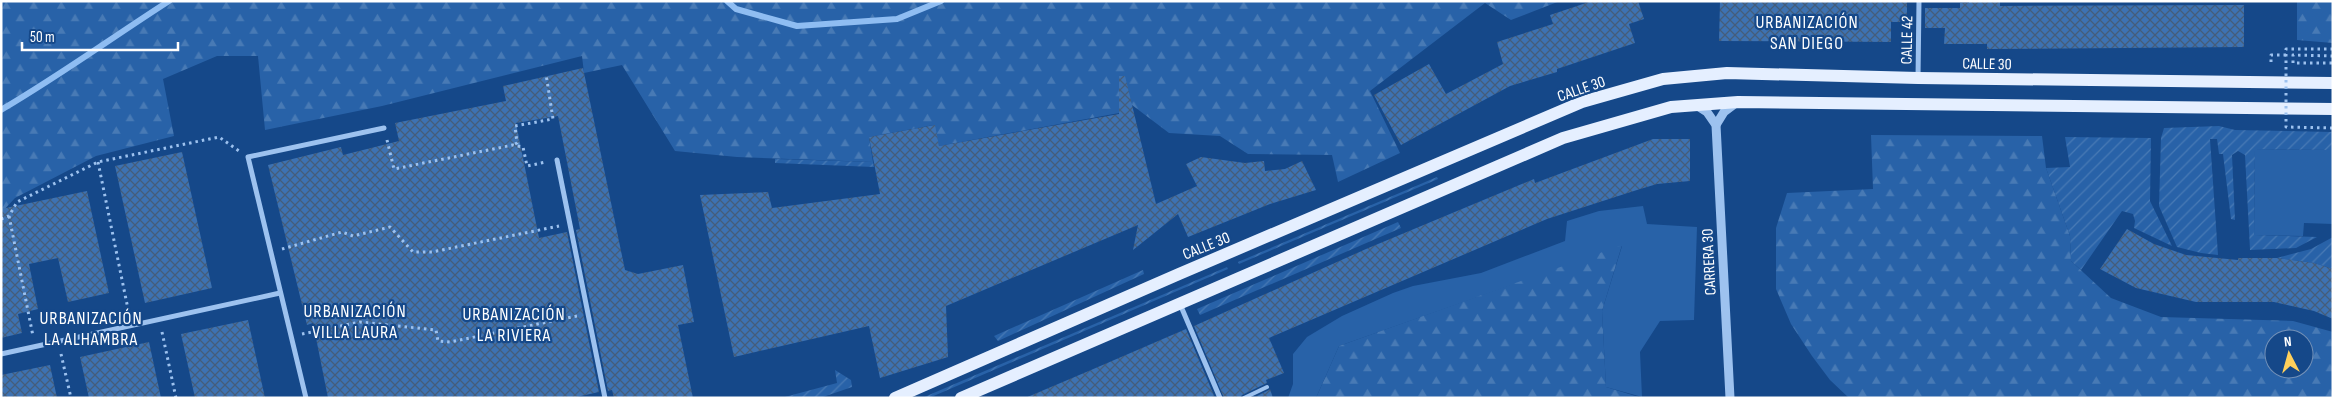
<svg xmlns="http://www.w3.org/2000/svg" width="2334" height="399" viewBox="0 0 2334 399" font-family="'Sofia Sans Condensed',sans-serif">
<defs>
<pattern id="forest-firs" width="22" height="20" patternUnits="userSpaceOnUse" patternTransform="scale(1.25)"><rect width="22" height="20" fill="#2862a8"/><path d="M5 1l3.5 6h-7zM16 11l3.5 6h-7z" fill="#487ab5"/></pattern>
<pattern id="garden-furrows" width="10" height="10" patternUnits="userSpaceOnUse" patternTransform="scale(1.25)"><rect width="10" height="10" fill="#2862a8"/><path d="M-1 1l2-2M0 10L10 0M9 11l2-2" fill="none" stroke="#487ab5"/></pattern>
<pattern id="building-cross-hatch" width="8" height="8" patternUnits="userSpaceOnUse" patternTransform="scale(1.25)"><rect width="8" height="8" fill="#3d72b2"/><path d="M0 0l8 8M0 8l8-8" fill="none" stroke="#455d7a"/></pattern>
</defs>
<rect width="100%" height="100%" fill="#154889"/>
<!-- grass -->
<g fill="#2862a8">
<polygon points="2255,149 2333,150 2333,224 2304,223 2303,236 2254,235"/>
<polygon points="1643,206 1647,224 1697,227 1694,320 1660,321 1640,352 1642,397 1606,387 1602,311 1622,246 1339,346 1316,398 1288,398 1293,384 1293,354 1307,337 1342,316 1393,293 1413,286 1481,273 1565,241 1567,221 1599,211"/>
</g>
<!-- forest -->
<g fill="url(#forest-firs)" fill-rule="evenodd">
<polygon points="1,1 1560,1 1511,20 1485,3 1370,91 1400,153 1338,182 1332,155 1248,154 1220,136 1169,133 1132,105 1119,108 1119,113 939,146 934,125 869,137 873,162 737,157 675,151 622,65 584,73 582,56 382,106 265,130 258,56 217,56 163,79 174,136 96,156 15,198 1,213"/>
<polygon points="2297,1 2333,1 2333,43 2297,40"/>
<path d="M1871 135 2042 136 2046 168 2070 236 2071 261 2111 298 2161 317 2293 321 2333 332V398H1849L1830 380 1812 356 1791 324 1776 289V228L1787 193 1873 189ZM2274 339H2304V369H2274Z"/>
<polygon points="1622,245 1602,311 1606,387 1642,398 1316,398 1339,346"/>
</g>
<!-- garden -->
<g fill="url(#garden-furrows)">
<polygon points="2219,126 2235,130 2333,132 2333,150 2255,149 2254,235 2317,237 2296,248 2250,250 2245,155 2238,151 2232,155 2235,220 2231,219 2223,154 2219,154 2217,139 2210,139 2218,255 2201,253 2177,247 2159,206 2161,138 2164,128"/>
<polygon points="2065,137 2151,138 2150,201 2172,246 2134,228 2135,221 2133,214 2122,211 2081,270 2071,261 2070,236 2046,168 2070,167"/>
<polygon points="775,159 873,162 874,167 775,163"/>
<polygon points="1437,177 1438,179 1239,264 1238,262"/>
<polygon points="1398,222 1401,228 1200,315 1197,309"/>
<polygon points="2333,237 2333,269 2314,263 2277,258 2311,249"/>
<polygon points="1227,267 1228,269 929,398 922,398"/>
<polygon points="1143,270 1144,274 998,341 994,336"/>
<polygon points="835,370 851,380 852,387 820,398 781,398 837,383"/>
</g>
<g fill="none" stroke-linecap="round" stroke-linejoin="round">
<!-- stream -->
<g stroke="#8fbdf2" stroke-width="6">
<polyline points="727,1 736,9 797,26 897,19 941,1"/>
<path d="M1 110C59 76 113 37 169 1"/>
</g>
</g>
<!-- building -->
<g fill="url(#building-cross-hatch)">
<polygon points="1592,1 1638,1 1644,19 1629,24 1635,43 1557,69 1557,72 1510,86 1401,145 1374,95 1429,64 1446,94 1503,64 1497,42 1553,24 1550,15"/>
<polygon points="1720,1 1907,1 1907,22 1891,22 1891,42 1719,41"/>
<polygon points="1969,1 2000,1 2000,6 2244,5 2244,47 1987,49 1987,44 1944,44 1945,28 1925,28 1925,8 1960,8 1960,3 1969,3"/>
<polygon points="583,68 625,270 638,274 683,265 694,322 678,325 693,398 614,398 612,390 608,391 576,230 580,229 558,116 516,123 539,238 567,232 599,392 572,398 328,398 313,323 307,325 268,165 341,147 343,155 399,141 395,123 506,101 503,86"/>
<polygon points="1119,76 1125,76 1156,204 1197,186 1186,164 1201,157 1245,163 1264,161 1265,171 1285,169 1302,161 1316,190 1270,204 1188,237 1178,214 1133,250 1138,225 946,306 948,357 880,378 869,326 734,357 700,195 768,192 772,208 880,194 869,137 935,125 939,146 1119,114"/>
<polygon points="1653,139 1690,139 1690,181 1657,184 1637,190 1547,219 1269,338 1284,373 1266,380 1267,383 1242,395 1240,398 1224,398 1194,326 1366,249 1534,179 1535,183"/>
<polygon points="182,152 212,288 145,303 115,166"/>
<polygon points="87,191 109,293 68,302 58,258 29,264 38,309 18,314 22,333 1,338 1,209"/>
<polygon points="2127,229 2154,244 2186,255 2238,260 2238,258 2277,258 2314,263 2333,269 2333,319 2314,311 2274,302 2196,302 2136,288 2100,269"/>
<polygon points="248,320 265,398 195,398 181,334"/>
<polygon points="1186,329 1215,398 1025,398 1091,370"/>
<polygon points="149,342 161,398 89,398 80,357"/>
<polygon points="50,365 57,398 1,398 1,375"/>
<polygon points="1270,389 1273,398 1253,398 1269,390"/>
</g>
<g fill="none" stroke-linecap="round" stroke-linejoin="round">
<!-- path -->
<g stroke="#9dc2ef" stroke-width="3" stroke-dasharray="2.5 4" stroke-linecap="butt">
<polyline points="2333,56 2293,55 2293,63 2333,63"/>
<polyline points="2271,62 2271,55 2286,55"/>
<polyline points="387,140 394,169 513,145 523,147 527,166 546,162"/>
<polyline points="515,144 517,143 515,126 553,119 546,74"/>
<polyline points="98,162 129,314"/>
<polyline points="9,216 33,336"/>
<polyline points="1,219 9,216 17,202 98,162 219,137 239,151"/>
<polyline points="282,249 342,232 353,236 390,227 413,252 432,252 559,226"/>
<polyline points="162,332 176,398"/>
<polyline points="302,334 360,322 436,330 438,341 450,342 577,316"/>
<polyline points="61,354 71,398"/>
</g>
<!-- service -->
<polyline stroke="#9dc2ef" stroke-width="4" points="1244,398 1267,387"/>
<!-- minor -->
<g stroke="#9dc2ef" stroke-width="5">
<polyline points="1918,78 1919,1"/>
<polyline points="557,160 605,398"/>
<polyline points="1180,304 1220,398"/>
<polyline points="1,354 280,293"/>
<polyline points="306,398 248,157 384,128"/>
</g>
<!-- tertiary -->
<g stroke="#9dc2ef" stroke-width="9">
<polyline points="1696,105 1707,112 1716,125 1730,398"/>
<polyline points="1716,125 1724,112 1736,103"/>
</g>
<!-- primary -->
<g stroke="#e5efff" stroke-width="12">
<polyline points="895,398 1179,274 1582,102 1663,79 1727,73 1918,78 2333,83"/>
<polyline points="961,398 1563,138 1671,107 1738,102 2333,109"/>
</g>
<!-- path-bridge -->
<polyline stroke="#9dc2ef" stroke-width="3" stroke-dasharray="2.5 4" stroke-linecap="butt" points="2333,49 2286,49 2286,127 2333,128"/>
</g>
<g text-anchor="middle" stroke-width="4.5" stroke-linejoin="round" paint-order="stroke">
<!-- street labels -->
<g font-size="16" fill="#fff" stroke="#154889">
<text transform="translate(1906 40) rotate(-89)" y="6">CALLE 42</text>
<text transform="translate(1987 63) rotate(1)" y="6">CALLE 30</text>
<text transform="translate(1581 88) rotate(-19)" y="6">CALLE 30</text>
<text transform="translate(1206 245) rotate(-22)" y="6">CALLE 30</text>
<text transform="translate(1708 262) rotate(-93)" y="6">CARRERA 30</text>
</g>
<!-- neighbourhood labels -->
<g font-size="18" letter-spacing="1" fill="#fff" stroke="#154889">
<text x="1807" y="28">URBANIZACIÓN<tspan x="1807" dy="21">SAN DIEGO</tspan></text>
<text x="355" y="317">URBANIZACIÓN<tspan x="355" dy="21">VILLA LAURA</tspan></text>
<text x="514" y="320">URBANIZACIÓN<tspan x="514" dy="21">LA RIVIERA</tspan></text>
<text x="91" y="324">URBANIZACIÓN<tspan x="91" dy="21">LA ALHAMBRA</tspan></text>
</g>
</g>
<!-- border -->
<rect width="2334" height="399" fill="none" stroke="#ffffff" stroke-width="5"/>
<!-- north arrow -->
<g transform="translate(2289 354) rotate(354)"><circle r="24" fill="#154889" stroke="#7391b8"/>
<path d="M0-4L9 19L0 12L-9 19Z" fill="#ffd05b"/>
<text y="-8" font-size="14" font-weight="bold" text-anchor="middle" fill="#ffffff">N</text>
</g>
<!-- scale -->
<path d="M22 42v8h156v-8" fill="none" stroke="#ffffff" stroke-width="2.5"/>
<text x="30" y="42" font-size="15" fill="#ffffff" stroke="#154889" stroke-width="4" paint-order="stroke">50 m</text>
</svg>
